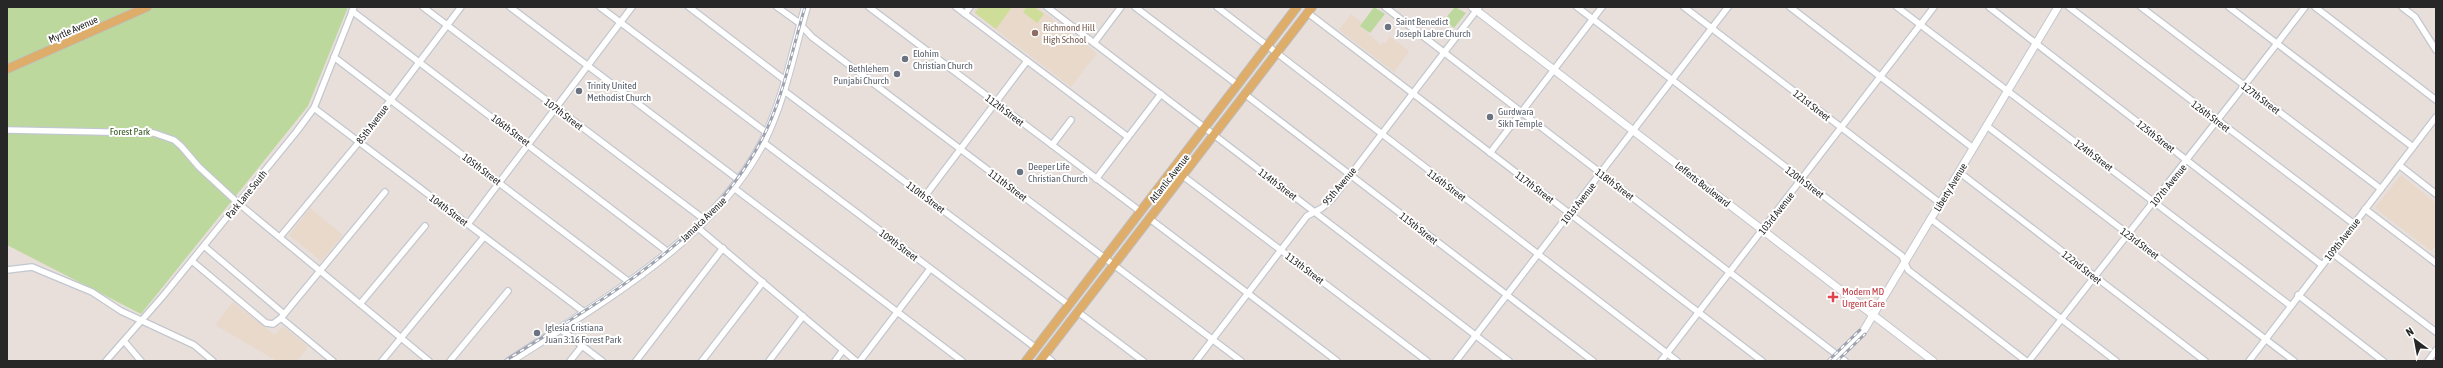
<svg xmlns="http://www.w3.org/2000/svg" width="2443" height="368" viewBox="0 0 2443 368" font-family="'Asap Condensed',sans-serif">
<rect width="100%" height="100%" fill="#e8dfda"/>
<!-- education -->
<g fill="#e8d9cb">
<polygon points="977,7 1037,7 1097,53 1071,87 973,12"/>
<polygon points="1351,14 1362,23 1360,26 1381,45 1384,42 1386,44 1389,36 1409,51 1394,72 1339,30"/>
<polygon points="2401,175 2436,203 2436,245 2431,251 2375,208"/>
<polygon points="310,208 343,235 321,261 289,235"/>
<polygon points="233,302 275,335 283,326 308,347 297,361 277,361 215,325"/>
</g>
<!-- green -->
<g fill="#bcd89c">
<polygon points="7,7 348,7 308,106 141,314 7,245"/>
<polygon points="1374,7 1385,14 1370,33 1360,26"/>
<polygon points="1455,7 1466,13 1454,28 1444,20"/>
</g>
<!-- pitch -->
<g fill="#cede99">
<polygon points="979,7 1012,7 996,29 975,13"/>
<polygon points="1027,7 1034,7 1044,14 1037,23 1023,12"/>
</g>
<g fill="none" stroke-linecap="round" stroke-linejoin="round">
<defs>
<g id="minor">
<polyline points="423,7 705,220"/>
<polyline points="510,7 739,180"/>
<polyline points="600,7 767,133"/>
<polyline points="689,7 786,81"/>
<polyline points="777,7 798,22 812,37 1241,361"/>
<polyline points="869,7 1141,212"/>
<polyline points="956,7 1128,137"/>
<polyline points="1047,7 1509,361"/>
<polyline points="1135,7 1238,85"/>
<polyline points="1217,7 1677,361"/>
<polyline points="1385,7 1845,361"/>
<polyline points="1577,7 1902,256 1908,270 2026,361"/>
<polyline points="1684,7 1940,203"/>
<polyline points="1790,7 1973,148"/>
<polyline points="1897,7 2291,306"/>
<polyline points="1989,7 2322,265"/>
<polyline points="2069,7 2354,224"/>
<polyline points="2141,7 2381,189"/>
<polyline points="2229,7 2413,147"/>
<polyline points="2315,7 2436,100"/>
<polyline points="2402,7 2415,17 2436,50"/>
<polyline points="352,11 668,252"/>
<polyline points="1308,13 1762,361"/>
<polyline points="965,14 970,7"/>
<polyline points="1094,43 1121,7"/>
<polyline points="334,57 629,282"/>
<polyline points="783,90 1069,305"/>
<polyline points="1246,95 1593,361"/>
<polyline points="314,108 584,312"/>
<polyline points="1987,126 2294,361"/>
<polyline points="7,130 154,133 174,140 181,146 199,167 238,203 429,361"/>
<polyline points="763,142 1036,348"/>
<polyline points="1052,145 1071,120"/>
<polyline points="1490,153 1602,7"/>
<polyline points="2399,165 2436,194"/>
<polyline points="1959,172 2205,361"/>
<polyline points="1183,176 1427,361"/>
<polyline points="1096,179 1161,94"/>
<polyline points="734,188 962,361"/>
<polyline points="925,196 1027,61"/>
<polyline points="2365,209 2436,263"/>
<polyline points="1150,219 1337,361"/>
<polyline points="1931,219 2116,361"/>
<polyline points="468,224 632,7"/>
<polyline points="697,227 856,361"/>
<polyline points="280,237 359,142 461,7"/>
<polyline points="204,246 284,314"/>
<polyline points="2332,253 2436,332"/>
<polyline points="192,261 266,323 273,324 281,318 385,192"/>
<polyline points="7,270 32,267 92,292 121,311 194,345 213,361"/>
<polyline points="2298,295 2383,361"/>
<polyline points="360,304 425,226"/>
<polyline points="1078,312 1143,361"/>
<polyline points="281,318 333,361"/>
<polyline points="560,329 602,361"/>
<polyline points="124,341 141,361"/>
<polyline points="1045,355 1052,361"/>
<polyline points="106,361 163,296 297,131 314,108 354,7"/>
<polyline points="382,361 484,237"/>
<polyline points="450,361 508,291"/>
<polyline points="570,361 582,346"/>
<polyline points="636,361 723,248"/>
<polyline points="702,361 763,282"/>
<polyline points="769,361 803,316"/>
<polyline points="835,361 843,350"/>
<polyline points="860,361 930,269"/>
<polyline points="1196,361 1307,216 1322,208 1332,199 1479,7"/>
<polyline points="1456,361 1728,7"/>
<polyline points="1661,361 1934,7"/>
<path d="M2029 361C2120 243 2214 126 2305 7"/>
<polyline points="2249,361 2436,117"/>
<polyline points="2428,361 2436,350"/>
</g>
<g id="tertiary">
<polyline points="1472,7 1933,361"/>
<polyline points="1833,361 1864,330 2058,7"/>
</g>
<path id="secondary" d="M510 361C599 303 713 240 763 142 784 100 793 52 806 7"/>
<g id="primary">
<polyline points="7,69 147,7"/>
<polyline points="1026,361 1297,7"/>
<polyline points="1040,361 1312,7"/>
</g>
</defs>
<!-- minor casing -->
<use href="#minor" stroke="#c2c7cf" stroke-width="8"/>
<!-- tertiary casing -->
<use href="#tertiary" stroke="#c2c7cf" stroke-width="9"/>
<!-- secondary casing -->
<use href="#secondary" stroke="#c2c7cf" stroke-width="10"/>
<!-- primary casing -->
<use href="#primary" stroke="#bebebe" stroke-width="10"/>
<!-- minor -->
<use href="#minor" stroke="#fff" stroke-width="5.5"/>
<!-- tertiary -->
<use href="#tertiary" stroke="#fff" stroke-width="7"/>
<!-- secondary -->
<use href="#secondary" stroke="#fff" stroke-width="8"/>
<!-- primary -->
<use href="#primary" stroke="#dead69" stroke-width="8"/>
<defs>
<g id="rail">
<path d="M505 361C599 301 709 242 762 139 783 99 792 50 805 7"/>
<polyline points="1828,361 1860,330"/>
<polyline points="1837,361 1865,334"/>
</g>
</defs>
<!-- rail casing -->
<use href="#rail" stroke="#9ea3af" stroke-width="3"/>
<!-- rail -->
<use href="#rail" stroke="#fff" stroke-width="1.5" stroke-dasharray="4.5" stroke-linecap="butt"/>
</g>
<!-- markers -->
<g fill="#6b7280" stroke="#fff" stroke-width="1.5">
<circle cx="1388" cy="27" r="4"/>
<circle cx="905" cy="59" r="4"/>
<circle cx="897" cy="74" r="4"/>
<circle cx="579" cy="91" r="4"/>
<circle cx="1490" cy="117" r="4"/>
<circle cx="1020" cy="172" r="4"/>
<circle cx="537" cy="333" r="4"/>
</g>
<circle fill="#8d6e63" stroke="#fff" stroke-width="1.5" cx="1035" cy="33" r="4"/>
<path fill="#e0444e" stroke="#fff" stroke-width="1.5" d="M1831 291h4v4h4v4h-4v4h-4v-4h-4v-4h4z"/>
<g text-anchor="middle" stroke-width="4" stroke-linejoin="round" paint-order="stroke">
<!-- worship labels -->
<g font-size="10" fill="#5b616d" stroke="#fff" text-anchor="start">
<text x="1396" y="25">Saint Benedict<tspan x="1396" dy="12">Joseph Labre Church</tspan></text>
<text x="913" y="57">Elohim<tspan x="913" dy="12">Christian Church</tspan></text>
<text x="889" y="72" text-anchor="end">Bethlehem<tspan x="889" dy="12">Punjabi Church</tspan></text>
<text x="587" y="89">Trinity United<tspan x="587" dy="12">Methodist Church</tspan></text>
<text x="1498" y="115">Gurdwara<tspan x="1498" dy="12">Sikh Temple</tspan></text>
<text x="1028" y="170">Deeper Life<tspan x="1028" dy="12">Christian Church</tspan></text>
<text x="545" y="331">Iglesia Cristiana<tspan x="545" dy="12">Juan 3:16 Forest Park</tspan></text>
</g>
<!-- education labels -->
<g font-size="10" fill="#785e54" stroke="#fff" text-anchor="start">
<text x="1043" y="31">Richmond Hill<tspan x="1043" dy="12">High School</tspan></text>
</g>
<!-- street labels -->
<g font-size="10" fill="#272727" stroke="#fff">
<text transform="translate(73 29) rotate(-24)" y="4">Myrtle Avenue</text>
<text transform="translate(2261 98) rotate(37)" y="4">127th Street</text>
<text transform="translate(1812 105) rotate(38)" y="4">121st Street</text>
<text transform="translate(1005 110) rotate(37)" y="4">112th Street</text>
<text transform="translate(564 114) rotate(37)" y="4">107th Street</text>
<text transform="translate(2211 116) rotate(37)" y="4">126th Street</text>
<text transform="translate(372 124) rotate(-53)" y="4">85th Avenue</text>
<text transform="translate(511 130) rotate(37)" y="4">106th Street</text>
<text transform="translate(2156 136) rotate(38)" y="4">125th Street</text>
<text transform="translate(2094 155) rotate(37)" y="4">124th Street</text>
<text transform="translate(482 169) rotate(37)" y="4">105th Street</text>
<text transform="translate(1169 178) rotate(-52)" y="4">Atlantic Avenue</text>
<text transform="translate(1805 182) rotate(37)" y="4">120th Street</text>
<text transform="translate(1278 184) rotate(37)" y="4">114th Street</text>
<text transform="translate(1615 184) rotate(37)" y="4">118th Street</text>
<text transform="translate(1703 184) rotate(38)" y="4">Lefferts Boulevard</text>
<text transform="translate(1008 185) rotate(37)" y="4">111th Street</text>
<text transform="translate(1447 185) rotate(37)" y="4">116th Street</text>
<text transform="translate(2168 185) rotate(-51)" y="4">107th Avenue</text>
<text transform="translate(1339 186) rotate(-50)" y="4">95th Avenue</text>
<text transform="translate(1535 187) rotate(37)" y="4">117th Street</text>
<text transform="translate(1950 187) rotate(-59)" y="4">Liberty Avenue</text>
<text transform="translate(246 194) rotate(-51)" y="4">Park Lane South</text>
<text transform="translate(926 197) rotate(37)" y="4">110th Street</text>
<text transform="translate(1578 203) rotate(-52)" y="4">101st Avenue</text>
<text transform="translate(449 210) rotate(37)" y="4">104th Street</text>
<text transform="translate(1776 213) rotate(-52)" y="4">103rd Avenue</text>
<text transform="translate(703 219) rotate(-44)" y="4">Jamaica Avenue</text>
<text transform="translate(1419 228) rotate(38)" y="4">115th Street</text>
<text transform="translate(2342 239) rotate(-52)" y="4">109th Avenue</text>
<text transform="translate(2140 243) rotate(37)" y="4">123rd Street</text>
<text transform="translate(899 245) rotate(37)" y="4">109th Street</text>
<text transform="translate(2082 267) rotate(38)" y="4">122nd Street</text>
<text transform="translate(1305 268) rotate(37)" y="4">113th Street</text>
</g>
<!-- park labels -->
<g font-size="10" fill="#375921" stroke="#fff">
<text x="130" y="135">Forest Park</text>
</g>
<!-- health labels -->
<g font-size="10" fill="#be3a42" stroke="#fff" text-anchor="start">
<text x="1842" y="295">Modern MD<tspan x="1842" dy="12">Urgent Care</tspan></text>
</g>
</g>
<!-- border -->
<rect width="2443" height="368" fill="none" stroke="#272727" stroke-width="16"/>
<!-- north arrow -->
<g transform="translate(2415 340) rotate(328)" stroke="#ffffff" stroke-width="3" paint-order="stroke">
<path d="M0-3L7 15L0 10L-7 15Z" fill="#272727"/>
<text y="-6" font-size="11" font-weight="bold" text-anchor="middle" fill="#272727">N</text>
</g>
</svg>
